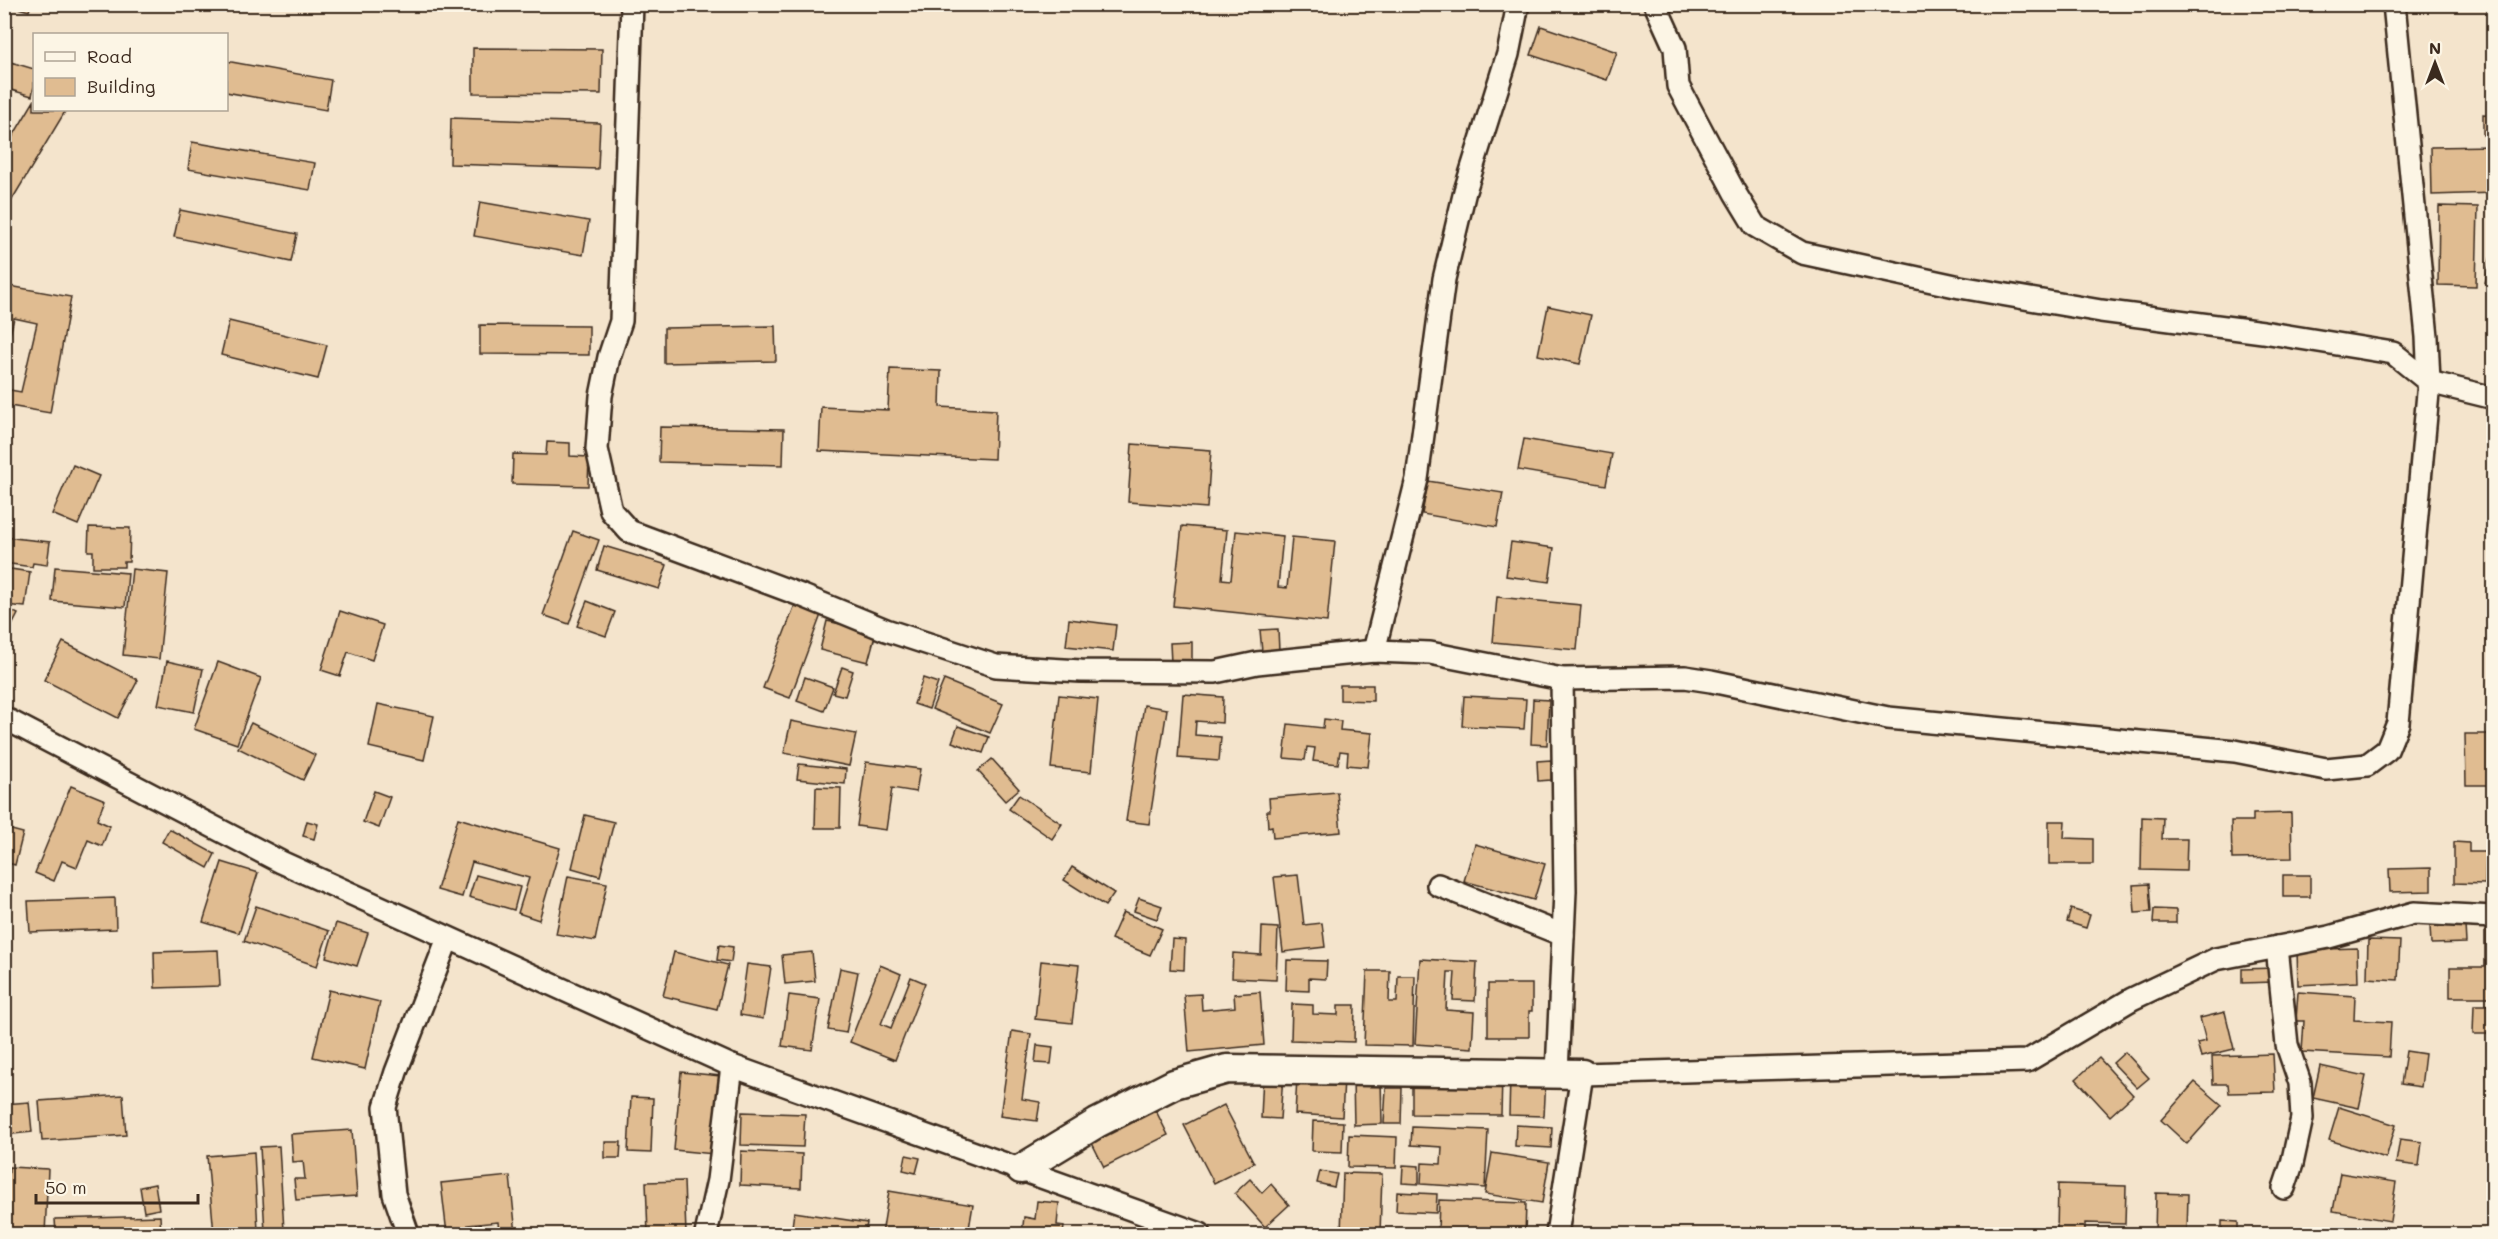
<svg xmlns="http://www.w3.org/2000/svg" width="2498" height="1239" viewBox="0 0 2498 1239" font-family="Mali,sans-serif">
<rect width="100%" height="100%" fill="#f4e4cc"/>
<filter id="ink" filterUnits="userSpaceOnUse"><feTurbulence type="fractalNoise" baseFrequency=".0167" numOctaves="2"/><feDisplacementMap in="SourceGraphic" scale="12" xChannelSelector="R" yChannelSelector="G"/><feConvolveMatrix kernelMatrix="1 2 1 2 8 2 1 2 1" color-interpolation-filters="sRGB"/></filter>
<g filter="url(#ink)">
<!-- building -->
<g fill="#e0bc91" stroke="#3b2a1e" stroke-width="1.5">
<polygon points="4,4 31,4 29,11"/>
<polygon points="1541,26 1617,52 1607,80 1531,55"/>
<polygon points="473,48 602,49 601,94 473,93"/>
<polygon points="4,60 34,69 34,86 32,96 4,88"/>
<polygon points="226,61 331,80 326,110 226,92"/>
<polygon points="34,101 34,110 66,110 4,213 4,151"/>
<polygon points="2483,114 2494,115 2494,135 2483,135"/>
<polygon points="451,118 600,123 598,169 450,164"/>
<polygon points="192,142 315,163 310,190 188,169"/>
<polygon points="2494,146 2494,193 2432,195 2431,147"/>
<polygon points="480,202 589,221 583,255 474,236"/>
<polygon points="2439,206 2478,207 2476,286 2438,285"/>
<polygon points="180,210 297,234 291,262 174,237"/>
<polygon points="2494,242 2494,285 2485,283"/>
<polygon points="4,285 71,297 50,413 4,405 4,389 21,392 37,323 14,318 4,359"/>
<polygon points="1548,306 1591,315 1580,364 1538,355"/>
<polygon points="229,321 327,345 318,379 221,355"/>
<polygon points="480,325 589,326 589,355 480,354"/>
<polygon points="775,326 776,361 664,363 664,328"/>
<polygon points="890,369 941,371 940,407 996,410 994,459 819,451 821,407 888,410"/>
<polygon points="660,427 784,429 783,465 659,462"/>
<polygon points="1524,439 1612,454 1606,485 1518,470"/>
<polygon points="547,442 570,443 570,456 589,457 588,486 512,484 513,454 546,455"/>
<polygon points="1132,444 1211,450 1207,508 1128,502"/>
<polygon points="73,465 99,476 78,525 52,514"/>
<polygon points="1428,481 1503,493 1497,527 1422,514"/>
<polygon points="1182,526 1227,530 1222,579 1231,580 1236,531 1283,536 1278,587 1287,588 1292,537 1335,541 1327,622 1173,606"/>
<polygon points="89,527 130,528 129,562 124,562 124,567 93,567 93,551 88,551"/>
<polygon points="573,531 599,540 569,624 543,615"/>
<polygon points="4,537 50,542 47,565 33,563 32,567 4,563"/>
<polygon points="1511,542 1554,548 1549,582 1506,576"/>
<polygon points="604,546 667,565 659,589 597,570"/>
<polygon points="55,567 128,573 125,607 52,601"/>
<polygon points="4,568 30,572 25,607 5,605 7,589 4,589"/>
<polygon points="132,569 168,573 159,659 123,655"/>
<polygon points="1497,597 1581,605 1577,650 1493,642"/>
<polygon points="587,601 615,612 606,636 577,626"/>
<polygon points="796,602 822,612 790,698 763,688"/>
<polygon points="4,607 18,614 4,641"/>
<polygon points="340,611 383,625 372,660 348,652 340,676 321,670"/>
<polygon points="1069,619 1116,625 1113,651 1066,646"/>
<polygon points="827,621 876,632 868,662 820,650"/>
<polygon points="1278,629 1279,651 1262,652 1260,630"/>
<polygon points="63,642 138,680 118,718 44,680"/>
<polygon points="1192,642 1192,663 1171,663 1170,643"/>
<polygon points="167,661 203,669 194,712 158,705"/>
<polygon points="218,662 261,678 237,744 194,729"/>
<polygon points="842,667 853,671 845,696 833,693"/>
<polygon points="805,677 833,687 824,711 797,701"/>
<polygon points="923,678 938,683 929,709 914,704"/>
<polygon points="944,680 1003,704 990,733 932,709"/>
<polygon points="1340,685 1373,685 1373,701 1340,700"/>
<polygon points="1183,694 1223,697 1222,723 1196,721 1195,735 1221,737 1219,761 1178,758"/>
<polygon points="1059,695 1098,699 1091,772 1051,768"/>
<polygon points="1464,696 1526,699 1524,729 1462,726"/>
<polygon points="1533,699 1549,700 1547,745 1531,744"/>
<polygon points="378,704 434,716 424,760 369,747"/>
<polygon points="1144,705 1167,709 1149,824 1126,821"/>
<polygon points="1324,719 1341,721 1340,730 1372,733 1368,767 1347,765 1348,752 1340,751 1338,764 1313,761 1315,748 1307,747 1305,760 1284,758 1288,724 1323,728"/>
<polygon points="791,721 856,734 849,766 784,753"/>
<polygon points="251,723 315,755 303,780 238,748"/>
<polygon points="958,726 989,737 983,753 952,742"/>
<polygon points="2465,734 2489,734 2489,755 2494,755 2494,785 2466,785"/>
<polygon points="992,759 1019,789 1005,801 978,771"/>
<polygon points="1551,760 1551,780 1538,781 1537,761"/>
<polygon points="866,762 920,769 916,792 892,788 886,830 857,826"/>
<polygon points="799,764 846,769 845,784 797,779"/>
<polygon points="71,786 105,800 97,820 110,826 102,846 88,840 77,867 62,861 54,881 35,873"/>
<polygon points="816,787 841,788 840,828 815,828"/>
<polygon points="374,791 390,797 379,828 363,822"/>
<polygon points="1337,792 1341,832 1273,838 1272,826 1268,827 1267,811 1270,811 1269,798"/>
<polygon points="1019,795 1062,824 1052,839 1009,809"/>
<polygon points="2291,813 2292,858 2232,859 2231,821 2253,821 2253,814"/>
<polygon points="585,815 614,822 600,876 572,868"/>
<polygon points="2142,817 2163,818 2162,839 2187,839 2186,871 2141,870"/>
<polygon points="458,818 560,848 539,920 518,913 529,878 472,862 462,897 437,890"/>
<polygon points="307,821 318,824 314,839 303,836"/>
<polygon points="2049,821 2065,821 2064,838 2093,839 2093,864 2049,864"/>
<polygon points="4,828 23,833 15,865 4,862"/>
<polygon points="169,829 215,854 208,868 162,842"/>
<polygon points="2454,842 2469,843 2469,852 2486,852 2485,884 2454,883"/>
<polygon points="1475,844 1545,864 1534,900 1464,881"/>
<polygon points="222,862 258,873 239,933 203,922"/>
<polygon points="1072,867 1114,893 1105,906 1064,880"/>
<polygon points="2431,868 2431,891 2390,892 2389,869"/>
<polygon points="476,875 520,887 514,910 469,897"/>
<polygon points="1298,875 1304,925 1322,923 1325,947 1283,952 1274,877"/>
<rect x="2283" y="875" width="27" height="22"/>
<polygon points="568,876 607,883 595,941 556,934"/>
<polygon points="2149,884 2151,912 2135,913 2133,885"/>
<polygon points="115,898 116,929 30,932 28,901"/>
<polygon points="1139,898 1162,906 1157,919 1134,911"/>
<polygon points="256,906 329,931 317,966 244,941"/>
<polygon points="4,909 7,909 8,929 4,929"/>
<polygon points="2071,909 2090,915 2086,928 2067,922"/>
<polygon points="2154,909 2176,910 2176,923 2153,923"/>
<polygon points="1123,912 1162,929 1150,955 1111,939"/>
<polygon points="336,923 368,933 357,966 326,957"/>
<polygon points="2465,925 2466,943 2431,944 2430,926"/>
<polygon points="1262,927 1278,928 1276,980 1232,978 1233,953 1261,955"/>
<polygon points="2485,927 2494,927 2494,997 2450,997 2450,967 2485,967"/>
<polygon points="1172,939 1185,940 1184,970 1170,969"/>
<polygon points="2368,940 2400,941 2398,980 2367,978"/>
<polygon points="719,945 733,947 731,962 717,960"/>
<polygon points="2357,948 2358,982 2298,985 2297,950"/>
<polygon points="218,950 220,986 155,988 154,952"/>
<polygon points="674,952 728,965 717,1009 663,996"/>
<polygon points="812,952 815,981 785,984 782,955"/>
<polygon points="1420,959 1477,962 1475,1001 1453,1000 1455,972 1448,972 1446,1010 1474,1012 1472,1048 1415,1044"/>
<polygon points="1287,960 1327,961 1326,979 1309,978 1309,991 1286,990"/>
<polygon points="1041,961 1079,965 1072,1023 1035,1019"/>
<polygon points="747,964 771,967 763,1019 740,1015"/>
<polygon points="880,965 901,974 881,1024 891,1028 911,977 925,983 895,1060 850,1042"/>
<polygon points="840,968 858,972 846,1033 828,1030"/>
<polygon points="2274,968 2274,982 2242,983 2242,969"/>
<polygon points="4,971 9,1015 4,1015"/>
<polygon points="1367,971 1390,971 1389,1002 1397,1002 1398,976 1415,976 1413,1046 1364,1045"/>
<polygon points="1488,984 1532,984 1532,1011 1529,1011 1529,1037 1488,1037"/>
<polygon points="329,990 380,1002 365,1069 313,1057"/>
<polygon points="1260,992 1264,1045 1189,1052 1184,995 1201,994 1202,1010 1235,1007 1234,994"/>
<polygon points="2298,992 2355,996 2354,1020 2391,1022 2389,1057 2302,1052 2304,1021 2296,1021"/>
<polygon points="789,995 820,999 812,1050 782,1046"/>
<polygon points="1292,1004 1313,1005 1313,1014 1338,1015 1338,1005 1355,1005 1354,1042 1291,1040"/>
<polygon points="2474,1005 2494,1005 2494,1045 2489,1045 2490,1034 2473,1034"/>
<polygon points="2225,1012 2234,1049 2201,1057 2197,1043 2206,1041 2200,1018"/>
<polygon points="1012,1031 1031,1034 1022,1099 1040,1102 1037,1121 1000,1116"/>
<polygon points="1037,1045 1053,1047 1051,1064 1035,1063"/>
<polygon points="2406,1051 2425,1054 2421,1087 2401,1084"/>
<polygon points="2125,1052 2149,1078 2137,1088 2113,1063"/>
<polygon points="2273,1054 2275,1092 2229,1093 2228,1084 2213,1084 2212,1056"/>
<polygon points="2099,1058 2133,1095 2110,1116 2076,1079"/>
<polygon points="2320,1066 2366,1076 2359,1108 2313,1098"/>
<polygon points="681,1072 721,1076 714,1154 674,1150"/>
<polygon points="1263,1074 1283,1075 1280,1119 1261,1118"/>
<polygon points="1412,1076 1502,1077 1501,1115 1412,1114"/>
<polygon points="1297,1077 1344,1079 1342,1117 1295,1114"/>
<polygon points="1510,1078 1546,1079 1544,1116 1509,1115"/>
<polygon points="1353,1079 1381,1079 1382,1124 1354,1125"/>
<polygon points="2195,1082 2222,1105 2187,1144 2161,1120"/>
<polygon points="1386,1088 1402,1088 1401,1124 1384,1124"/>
<polygon points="123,1095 126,1135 42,1141 39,1101"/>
<polygon points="631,1097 653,1098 651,1153 628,1152"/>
<polygon points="29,1102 32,1132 4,1135 4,1104"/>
<polygon points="1224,1105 1254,1163 1214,1183 1184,1125"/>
<polygon points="1154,1107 1168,1135 1104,1167 1090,1139"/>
<polygon points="2339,1107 2396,1125 2386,1158 2329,1140"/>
<polygon points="742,1112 805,1114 803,1147 741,1145"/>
<polygon points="1313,1121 1343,1122 1342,1152 1312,1151"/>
<polygon points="1516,1125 1552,1127 1551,1148 1515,1146"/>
<polygon points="1412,1127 1488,1130 1485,1188 1421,1184 1422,1163 1441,1164 1442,1147 1411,1145"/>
<polygon points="352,1130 357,1196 296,1200 294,1179 305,1179 303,1161 293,1162 291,1134"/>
<polygon points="1349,1135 1397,1137 1396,1168 1348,1167"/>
<polygon points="2400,1139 2422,1142 2419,1166 2396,1163"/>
<polygon points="605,1142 621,1142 620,1158 605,1158"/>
<polygon points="279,1146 284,1231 265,1232 260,1147"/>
<polygon points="741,1151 802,1154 801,1188 740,1185"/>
<polygon points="254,1152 258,1231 214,1234 207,1156"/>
<polygon points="1492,1153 1549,1162 1542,1203 1485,1194"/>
<polygon points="906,1155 920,1158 916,1173 903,1170"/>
<polygon points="1403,1165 1419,1166 1419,1184 1402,1183"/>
<polygon points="9,1167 48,1169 45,1234 6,1233"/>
<polygon points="1320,1171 1337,1174 1334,1187 1317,1183"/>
<polygon points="1343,1173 1382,1174 1380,1234 1341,1234"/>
<polygon points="2340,1173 2396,1182 2390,1221 2333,1211"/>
<polygon points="510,1176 516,1234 499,1234 498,1222 468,1225 469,1234 447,1234 441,1183"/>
<polygon points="1250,1179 1262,1193 1271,1184 1289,1205 1265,1227 1235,1193"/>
<polygon points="684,1181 686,1234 648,1234 646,1182"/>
<polygon points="155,1184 159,1209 144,1212 140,1187"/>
<polygon points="2058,1184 2126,1186 2125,1224 2085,1223 2085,1234 2057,1234"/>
<polygon points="889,1191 973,1205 968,1234 882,1234"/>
<polygon points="1397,1192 1437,1194 1436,1213 1396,1211"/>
<polygon points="2156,1193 2188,1194 2187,1234 2155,1234"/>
<polygon points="1439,1200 1526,1203 1525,1234 1438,1232"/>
<polygon points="1037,1201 1059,1203 1057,1225 1064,1226 1063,1234 1022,1234 1024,1217 1035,1219"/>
<polygon points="794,1212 867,1223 865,1234 791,1234"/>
<polygon points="160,1216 161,1234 56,1234 55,1219"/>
<polygon points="2222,1221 2238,1222 2238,1234 2222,1234"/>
</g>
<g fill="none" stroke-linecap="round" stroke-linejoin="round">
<defs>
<g id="street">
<polyline points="632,4 621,321 609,357 601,396 597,449 611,511 629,531 803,596 886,630 996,666 1081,671 1215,672 1257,663 1374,651 1430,653 1562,679 1685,677 1711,681 1888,718 2235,751 2326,769 2367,765 2387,750 2398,723 2429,382 2427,337 2394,4"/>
<polyline points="1655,4 1675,48 1678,86 1735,193 1755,226 1802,253 1960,287 2101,311 2263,332 2393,353 2429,382 2494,398"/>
<polyline points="1374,651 1417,479 1444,279 1465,191 1508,54 1518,4"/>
<polyline points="4,718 281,862 732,1066 1200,1234"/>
<polyline points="1438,885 1563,935"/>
<polyline points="2277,947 2287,1045 2300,1083 2302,1118 2292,1164 2284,1188"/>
<polyline points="1557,1073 1565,891 1562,679"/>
<polyline points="408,1234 394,1194 385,1107 396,1072 448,938"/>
<polyline points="706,1234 718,1180 732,1066"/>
<polyline points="1557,1234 1582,1074 2027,1061 2132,999 2216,959 2329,937 2414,913 2494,917"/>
</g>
<polyline id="secondary" points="1021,1169 1097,1123 1174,1084 1227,1069 1582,1074"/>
</defs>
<!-- street casing -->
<use href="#street" stroke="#3b2a1e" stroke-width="26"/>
<!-- secondary casing -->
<use href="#secondary" stroke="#3b2a1e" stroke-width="33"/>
<!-- street -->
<use href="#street" stroke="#fcf5e5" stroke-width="21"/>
<!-- secondary -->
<use href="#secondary" stroke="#fcf5e5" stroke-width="28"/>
</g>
</g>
<!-- margin -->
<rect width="2498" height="1239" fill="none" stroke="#fcf5e5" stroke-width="24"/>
<rect x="12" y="12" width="2474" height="1215" fill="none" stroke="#3b2a1e" stroke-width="2" filter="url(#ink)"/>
<!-- legend -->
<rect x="33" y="33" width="195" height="78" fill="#fcf5e5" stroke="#afa495" stroke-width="1.5"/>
<rect x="45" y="52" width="30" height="9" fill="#fcf5e5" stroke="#afa495" stroke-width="1.5"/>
<text x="87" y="63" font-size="18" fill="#3b2a1e">Road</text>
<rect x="45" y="78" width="30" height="18" fill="#e0bc91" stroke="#afa495" stroke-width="1.5"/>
<text x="87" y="93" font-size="18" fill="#3b2a1e">Building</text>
<!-- north arrow -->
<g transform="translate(2435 63)" stroke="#fcf5e5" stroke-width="4.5" paint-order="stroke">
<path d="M0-4.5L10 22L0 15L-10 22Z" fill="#3b2a1e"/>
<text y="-9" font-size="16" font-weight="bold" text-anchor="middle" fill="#3b2a1e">N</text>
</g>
<!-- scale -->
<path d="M36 1194v9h162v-9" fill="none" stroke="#3b2a1e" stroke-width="3"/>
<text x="45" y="1194" font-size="18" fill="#3b2a1e" stroke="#fcf5e5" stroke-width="4.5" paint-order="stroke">50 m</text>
</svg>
